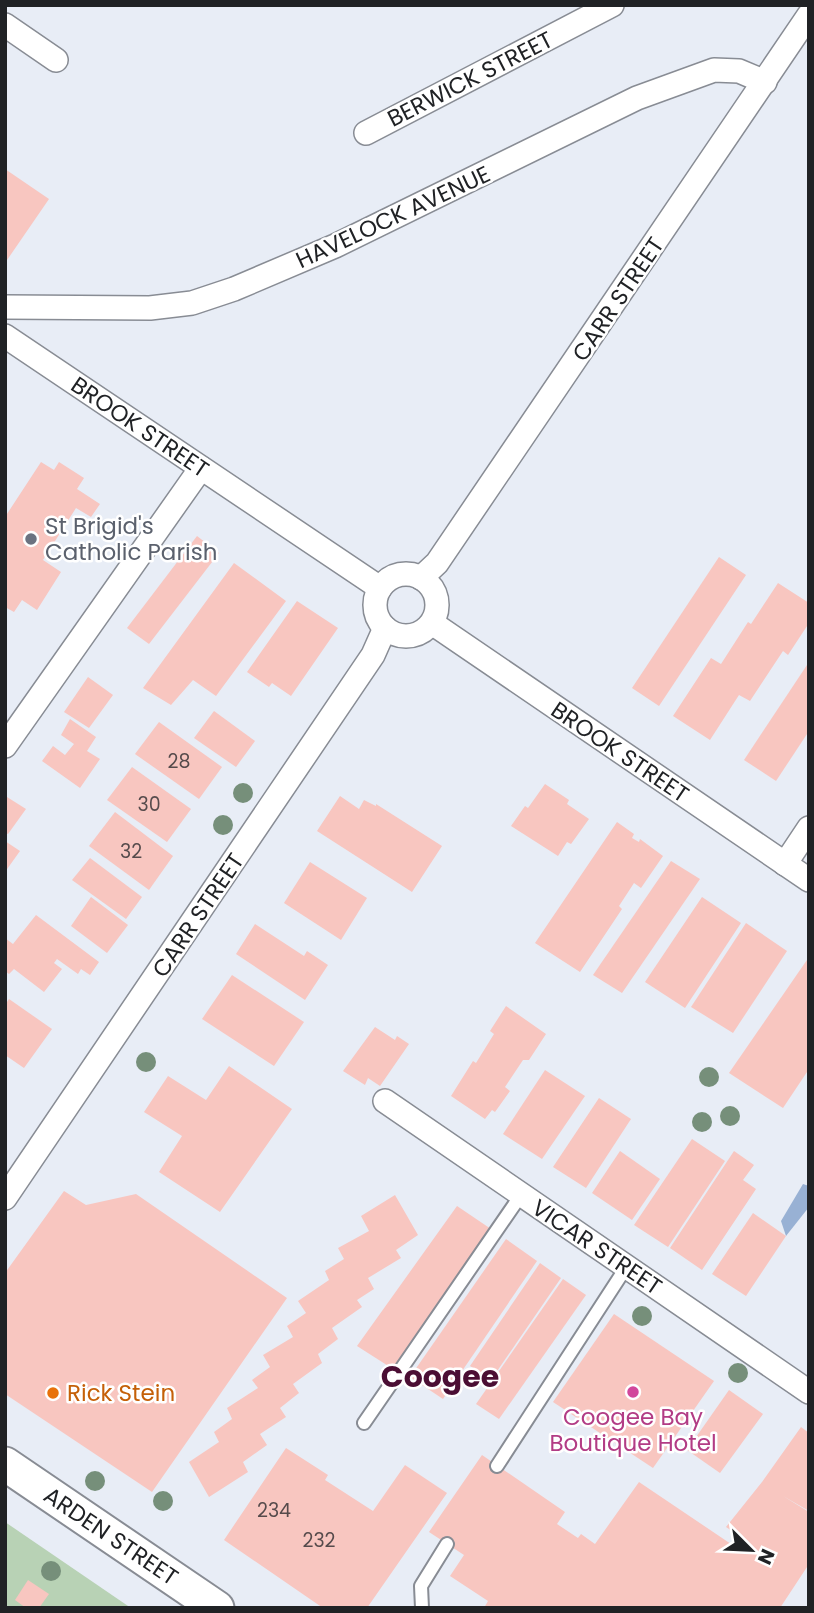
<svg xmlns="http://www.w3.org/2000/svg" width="814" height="1613" viewBox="0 0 814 1613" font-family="Poppins,sans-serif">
<rect width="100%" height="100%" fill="#e8edf6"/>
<!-- green -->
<polygon fill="#b8d2b5" points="5,1522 8,1524 131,1608 5,1608"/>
<!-- water -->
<polygon fill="#98b1d4" points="803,1184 809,1186 809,1207 786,1236 781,1221"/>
<!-- building -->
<g fill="#f8c6c0">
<polygon points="5,169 49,199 5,263"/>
<polygon points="41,462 54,470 59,462 84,478 77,489 100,504 91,517 76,508 43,560 61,572 37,610 22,600 14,612 5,607 5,517"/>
<polygon points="197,536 219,553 149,644 127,628"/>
<polygon points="719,557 746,575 659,706 632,688"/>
<polygon points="234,563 286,601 216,696 193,680 171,705 143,688"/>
<polygon points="778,583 809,603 809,623 788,655 783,651 750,701 739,695 710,740 673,716 711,658 721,664 748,622 751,624"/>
<polygon points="297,601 338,628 291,696 272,683 269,687 247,672"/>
<polygon points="809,662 809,731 776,781 744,760"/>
<polygon points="88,677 113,695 89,728 64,712"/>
<polygon points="214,711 255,741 236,767 194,738"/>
<polygon points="70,719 96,737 87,751 100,759 80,788 42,761 53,746 65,755 74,744 61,735"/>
<polygon points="159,722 222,767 199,799 135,754"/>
<polygon points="132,767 191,809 167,842 107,800"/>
<polygon points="545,784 569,800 567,804 589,819 571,844 567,842 558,856 511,826 525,806 528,808"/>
<polygon points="340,796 359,809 364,800 376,806 376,804 442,846 412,892 317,831"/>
<polygon points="7,797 26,809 8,834 5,833"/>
<polygon points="115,812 173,856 149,890 89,846"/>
<polygon points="617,822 634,834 632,838 639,842 640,839 663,856 641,888 634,883 619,906 622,909 580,972 535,943"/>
<polygon points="5,841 20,851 5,872"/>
<polygon points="90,858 142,897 126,919 72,880"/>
<polygon points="671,861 700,879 622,993 593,975"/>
<polygon points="310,862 367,898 341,940 284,903"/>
<polygon points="91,897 128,925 107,953 71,926"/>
<polygon points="702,897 741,923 685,1008 645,982"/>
<polygon points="36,915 99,962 90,975 81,969 78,974 57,959 54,963 62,969 44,992 14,969 9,974 5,971 5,938 13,944"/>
<polygon points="746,923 787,951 733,1033 691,1007"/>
<polygon points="255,924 304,956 307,951 328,965 305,1000 236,954"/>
<polygon points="809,957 809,1069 783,1108 729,1073"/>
<polygon points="232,975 304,1022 274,1066 202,1019"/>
<polygon points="9,999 52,1029 24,1068 5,1055 5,1005"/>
<polygon points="506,1006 546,1034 529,1060 523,1060 505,1087 510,1091 495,1112 492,1110 485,1119 451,1096 473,1061 476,1063 494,1034 490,1031"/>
<polygon points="375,1027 395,1040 397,1036 409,1044 380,1086 368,1078 365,1085 343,1071"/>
<polygon points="229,1066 292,1109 220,1212 159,1172 182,1136 144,1112 168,1076 206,1100"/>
<polygon points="545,1070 585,1096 542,1159 503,1134"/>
<polygon points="599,1098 631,1119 586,1188 553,1167"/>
<polygon points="692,1139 725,1161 668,1247 634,1225"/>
<polygon points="620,1151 660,1179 632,1220 592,1193"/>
<polygon points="734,1151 754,1165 743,1180 756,1189 702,1270 670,1248"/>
<polygon points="64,1191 86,1205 136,1194 287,1298 152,1492 5,1394 5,1273"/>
<polygon points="395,1195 418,1235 396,1250 401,1258 368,1278 374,1289 357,1300 362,1307 332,1328 338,1339 318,1354 322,1363 293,1384 299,1393 280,1408 286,1417 260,1434 267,1445 243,1462 248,1472 209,1497 189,1462 219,1442 214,1432 232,1419 227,1408 258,1388 252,1380 270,1367 263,1355 293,1337 287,1326 306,1313 298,1301 329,1280 325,1271 344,1259 338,1248 369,1231 361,1216"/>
<polygon points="457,1206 491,1229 393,1369 357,1346"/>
<polygon points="753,1213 786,1236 746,1296 712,1274"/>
<polygon points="506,1239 537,1261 443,1399 410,1377"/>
<polygon points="540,1263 561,1278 491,1380 470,1366"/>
<polygon points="563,1279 586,1295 499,1419 476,1404"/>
<polygon points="614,1314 714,1381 653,1468 553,1402"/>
<polygon points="729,1390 763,1414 720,1473 687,1450"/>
<polygon points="801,1427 809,1433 809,1511 783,1496 809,1512 809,1564 780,1608 484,1608 488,1601 450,1576 464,1555 429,1532 482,1455 565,1512 557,1524 578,1538 581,1534 595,1544 639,1482 731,1544 738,1535 726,1527 762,1482"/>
<polygon points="286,1448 328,1475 325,1480 373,1511 405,1465 447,1493 367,1608 323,1608 224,1540"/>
<polygon points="28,1580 49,1594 39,1608 26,1608 15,1600"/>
</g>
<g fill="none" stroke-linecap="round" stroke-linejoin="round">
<defs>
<g id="service">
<polyline points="364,1423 521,1195"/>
<polyline points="497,1466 627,1266"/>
<polyline points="422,1608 421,1586 447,1544"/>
</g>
<g id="minor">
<polyline points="5,25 56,60"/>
<polyline points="366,133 612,5"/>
<polyline points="5,307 150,308 192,303 234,289 335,246 637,98 714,70 739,71 765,82"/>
<polyline points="5,336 380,588"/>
<circle cx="406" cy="605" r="31"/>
<polyline points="421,578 437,563 809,15"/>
<polyline points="432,623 809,880"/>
<polyline points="5,746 201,468"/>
<polyline points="785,864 809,828"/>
<polyline points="385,1101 809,1392"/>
<polyline points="5,1198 373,655 385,628"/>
</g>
<polyline id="secondary" points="5,1464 217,1608"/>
</defs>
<!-- service casing -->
<use href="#service" stroke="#888c94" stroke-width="16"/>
<!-- minor casing -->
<use href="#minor" stroke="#888c94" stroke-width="26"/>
<!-- secondary casing -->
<use href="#secondary" stroke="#888c94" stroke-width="37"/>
<!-- service -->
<use href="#service" stroke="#fff" stroke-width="12"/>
<!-- minor -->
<use href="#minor" stroke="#fff" stroke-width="23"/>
<!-- secondary -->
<use href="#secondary" stroke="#fff" stroke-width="33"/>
</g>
<!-- trees -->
<g fill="#768f7a">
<circle cx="243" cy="793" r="10"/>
<circle cx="223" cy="825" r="10"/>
<circle cx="146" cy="1062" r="10"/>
<circle cx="709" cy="1077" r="10"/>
<circle cx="730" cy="1116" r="10"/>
<circle cx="702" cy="1122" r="10"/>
<circle cx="642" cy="1316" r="10"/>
<circle cx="738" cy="1373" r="10"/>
<circle cx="95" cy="1481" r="10"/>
<circle cx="163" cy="1501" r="10"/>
<circle cx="51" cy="1571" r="10"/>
</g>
<!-- markers -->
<circle fill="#6b7280" stroke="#fff" stroke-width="2.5" cx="31" cy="539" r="7"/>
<circle fill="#d1479c" stroke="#fff" stroke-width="2.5" cx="633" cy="1392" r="7"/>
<circle fill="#e8710a" stroke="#fff" stroke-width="2.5" cx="53" cy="1393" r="7"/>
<g text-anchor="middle" stroke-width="5" stroke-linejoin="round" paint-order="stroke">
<!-- number labels -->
<g font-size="19" fill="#564b4c">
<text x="179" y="768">28</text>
<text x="149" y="811">30</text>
<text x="131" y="858">32</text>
<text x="274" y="1517">234</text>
<text x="319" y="1547">232</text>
</g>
<!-- street labels -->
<g font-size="23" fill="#202225" stroke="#fff">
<text transform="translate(470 79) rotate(-27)" y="8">BERWICK STREET</text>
<text transform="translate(393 217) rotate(-25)" y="8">HAVELOCK AVENUE</text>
<text transform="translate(618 299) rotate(-56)" y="8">CARR STREET</text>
<text transform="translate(140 427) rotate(34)" y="8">BROOK STREET</text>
<text transform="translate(620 752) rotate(34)" y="8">BROOK STREET</text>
<text transform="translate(198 915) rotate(-56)" y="8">CARR STREET</text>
<text transform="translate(597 1247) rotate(34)" y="8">VICAR STREET</text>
<text transform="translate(111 1536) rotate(34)" y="8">ARDEN STREET</text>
</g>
<!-- worship labels -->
<g font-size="23" fill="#5b616d" stroke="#fff" text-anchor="start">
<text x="45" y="534">St Brigid's<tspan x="45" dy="26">Catholic Parish</tspan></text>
</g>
<!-- food labels -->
<g font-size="23" fill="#c56008" stroke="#fff" text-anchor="start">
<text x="67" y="1401">Rick Stein</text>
</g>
<!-- hotel labels -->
<g font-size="23" fill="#b23c85" stroke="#fff">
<text x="633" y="1425">Coogee Bay<tspan x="633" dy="26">Boutique Hotel</tspan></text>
</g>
<!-- district labels -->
<g font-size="30" font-weight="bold" fill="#4b0e34" stroke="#fff">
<text x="440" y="1387">Coogee</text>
</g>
</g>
<!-- border -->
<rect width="814" height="1613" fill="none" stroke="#202225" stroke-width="14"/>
<!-- north arrow -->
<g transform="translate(751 1550) rotate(114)" stroke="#ffffff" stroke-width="5" paint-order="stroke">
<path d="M0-5L12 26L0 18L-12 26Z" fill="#202225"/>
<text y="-10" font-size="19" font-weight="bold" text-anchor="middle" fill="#202225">N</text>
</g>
</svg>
